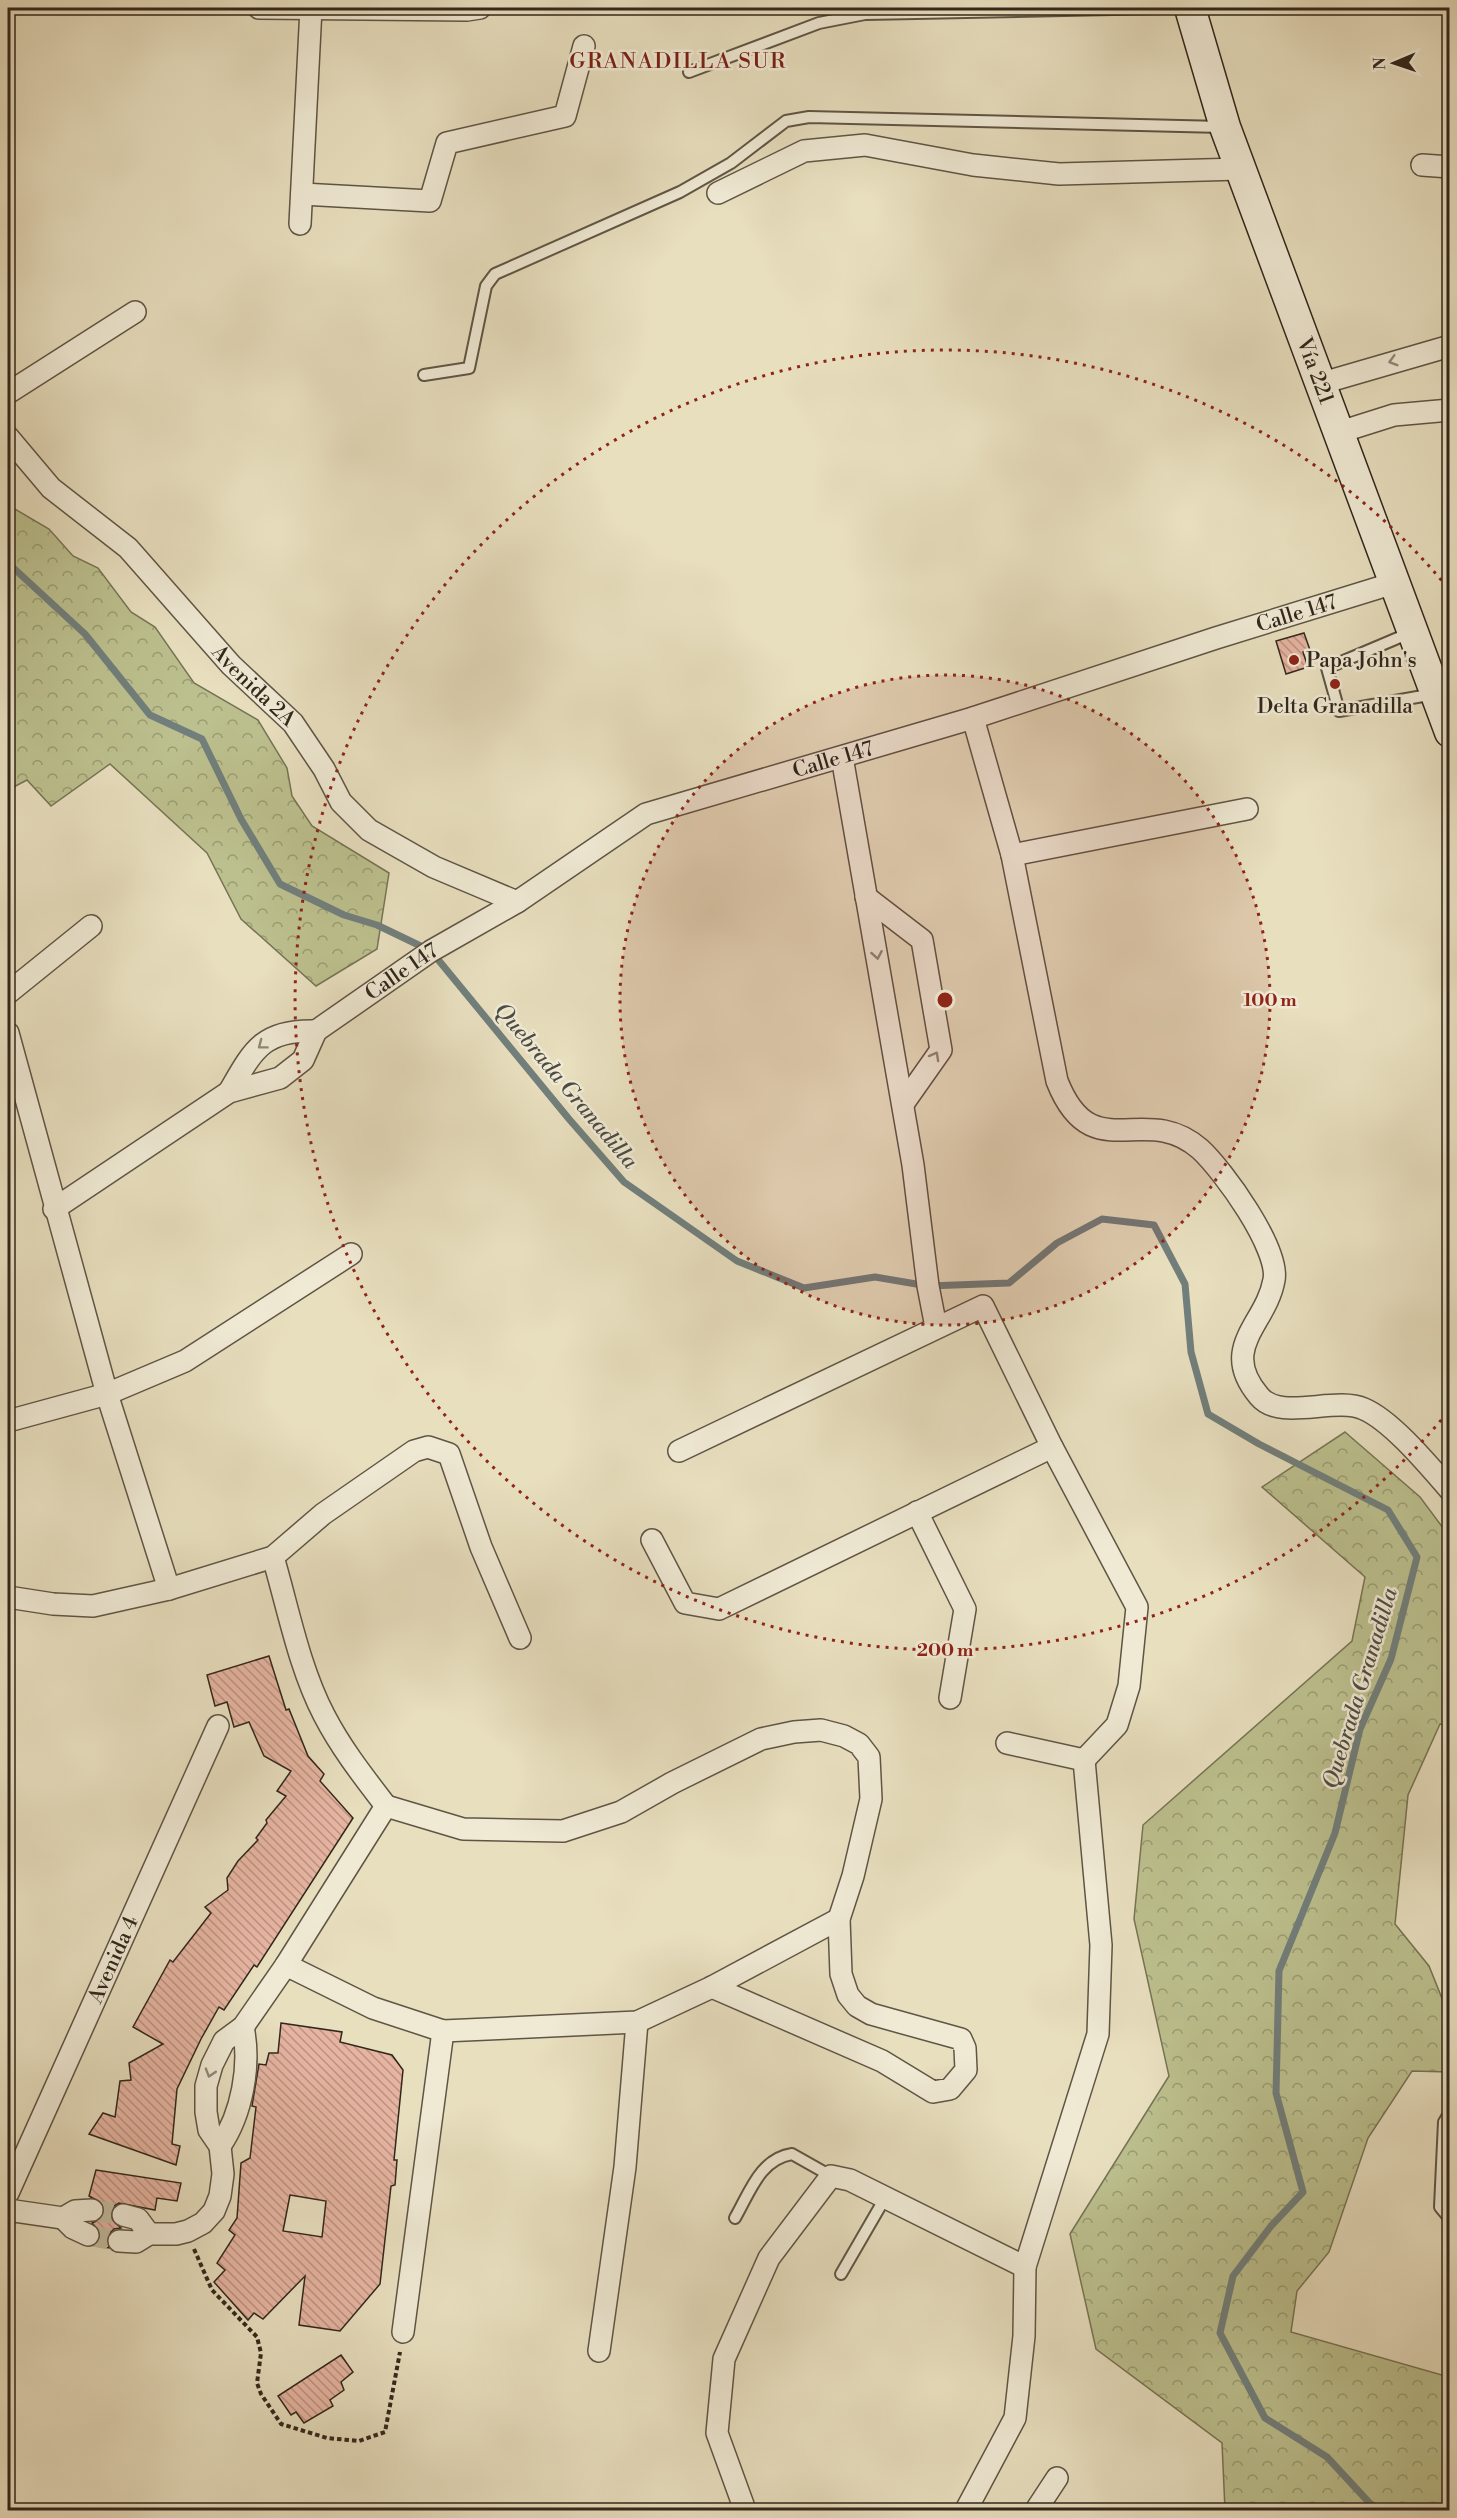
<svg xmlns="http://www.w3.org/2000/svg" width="1457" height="2518" viewBox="0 0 1457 2518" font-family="'Libre Bodoni',serif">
<defs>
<pattern id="forest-crowns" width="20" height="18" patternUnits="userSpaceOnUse" patternTransform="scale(1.5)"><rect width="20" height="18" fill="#bcc08e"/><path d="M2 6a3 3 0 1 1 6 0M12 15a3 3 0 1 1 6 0" fill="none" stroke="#999c73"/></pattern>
<pattern id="building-back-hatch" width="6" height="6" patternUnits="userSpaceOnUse" patternTransform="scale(1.5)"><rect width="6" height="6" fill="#e6b4a1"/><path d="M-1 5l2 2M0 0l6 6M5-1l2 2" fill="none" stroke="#bb9282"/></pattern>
</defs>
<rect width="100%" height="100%" fill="#e8dfbf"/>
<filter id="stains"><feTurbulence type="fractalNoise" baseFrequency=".00333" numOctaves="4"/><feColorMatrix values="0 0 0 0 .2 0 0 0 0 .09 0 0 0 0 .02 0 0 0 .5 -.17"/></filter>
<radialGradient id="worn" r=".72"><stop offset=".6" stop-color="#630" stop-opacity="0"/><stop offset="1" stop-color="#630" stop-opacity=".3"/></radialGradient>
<!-- forest -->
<g fill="url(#forest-crowns)" stroke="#767455" stroke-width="1.5">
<polygon points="8,505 49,529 73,556 98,568 131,612 155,627 194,683 258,720 287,768 292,796 312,826 389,873 377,949 316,986 241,919 207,853 110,764 51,806 27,780 8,790"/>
<polygon points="1345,1432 1420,1497 1449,1536 1449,1725 1440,1724 1408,1795 1395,1924 1429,1966 1449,2016 1449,2072 1412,2071 1368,2138 1329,2252 1297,2291 1291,2332 1449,2377 1449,2510 1225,2510 1222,2443 1096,2349 1070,2234 1169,2076 1134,1919 1143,1825 1352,1641 1365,1577 1262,1487"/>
</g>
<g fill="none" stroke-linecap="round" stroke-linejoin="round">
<!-- stream -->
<polyline stroke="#717f7c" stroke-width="7" points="8,563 85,634 150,715 202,739 241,819 280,884 344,915 377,925 431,951 569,1119 624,1182 737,1261 804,1288 875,1277 928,1286 1009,1283 1057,1243 1102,1219 1154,1225 1185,1284 1191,1352 1208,1414 1259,1444 1388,1510 1417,1557 1391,1659 1360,1729 1335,1833 1279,1971 1276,2093 1303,2192 1271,2226 1233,2276 1220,2333 1265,2418 1327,2457 1376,2510"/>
</g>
<!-- building -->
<g fill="url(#building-back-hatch)" stroke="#31271c" stroke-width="1.5" fill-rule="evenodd">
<polygon points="1304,633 1310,650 1303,652 1308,667 1286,674 1276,641"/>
<polygon points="269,1656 286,1710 289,1709 308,1756 324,1774 320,1781 353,1818 257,1967 254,1965 224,2010 219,2007 201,2039 177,2089 172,2144 180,2146 176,2165 89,2134 103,2113 115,2117 120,2081 131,2080 129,2063 163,2044 133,2027 170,1960 173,1962 211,1913 205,1907 228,1890 227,1878 238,1861 258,1840 256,1838 267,1823 266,1820 286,1796 277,1791 291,1771 264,1756 249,1722 234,1727 227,1702 215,1706 207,1675"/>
<path d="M281 2023 342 2032 340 2042 392 2055 403 2070 394 2160H397L395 2185 391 2186 380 2284 340 2331 299 2325 305 2276 263 2319 254 2313 248 2320 214 2282 225 2270 217 2263 235 2235 229 2230 237 2218 241 2163 250 2158 256 2107 252 2106 259 2064 266 2065 269 2053H278ZM290 2195 326 2201 322 2237 283 2231Z"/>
<polygon points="96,2170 181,2183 177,2201 157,2198 155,2210 119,2203 114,2206 111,2218 121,2228 114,2229 108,2235 109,2248 95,2246 101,2233 92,2223 99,2220 105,2210 102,2203 89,2196"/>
<polygon points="341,2355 353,2372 341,2382 344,2390 330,2400 333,2406 304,2423 296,2412 291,2415 278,2396"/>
</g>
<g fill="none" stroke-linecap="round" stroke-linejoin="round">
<!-- street-tunnel -->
<g stroke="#c3ba9e" stroke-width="21" stroke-dasharray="21 10" stroke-linecap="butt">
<polyline points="92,2210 123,2215"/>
<polyline points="88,2235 119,2241"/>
</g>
<defs>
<g id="lane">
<polyline points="689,72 819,23 865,14 1163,8"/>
<polyline points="424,375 469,368 486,286 495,274 680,192 731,163 786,121 809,117 1222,127"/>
<polyline points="1412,632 1327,668 1339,711 1434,694"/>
<polyline points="1450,2112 1444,2122 1440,2207 1450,2219"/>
<path d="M735 2218C750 2192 760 2159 792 2154L831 2176"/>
<polyline points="841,2274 885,2198"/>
</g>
<g id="street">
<polyline points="259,8 467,10 480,8"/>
<polyline points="1422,165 1450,167"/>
<polyline points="718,193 804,151 865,145 973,165 1059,174 1240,169"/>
<polyline points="302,194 430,201 447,143 565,116 584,46"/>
<polyline points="300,224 311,8"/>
<polyline points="1319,384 1450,346"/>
<polyline points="8,393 135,312"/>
<polyline points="1337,433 1394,415 1450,410"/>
<path id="s1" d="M8 437 51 488 128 548 231 665 293 723 324 769 341 802 369 830 434 867 517 902"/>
<path d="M973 718 1012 855 1057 1081C1092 1170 1144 1100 1200 1149 1223 1170 1280 1249 1274 1280 1266 1325 1218 1347 1259 1396 1280 1422 1334 1396 1364 1409 1392 1421 1429 1466 1450 1490"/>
<polyline points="842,757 913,1165 928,1286 936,1327"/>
<polyline points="1012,855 1247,809"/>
<polyline points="866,897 922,940 941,1050 903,1104"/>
<polyline points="8,993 91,926"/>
<path id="s2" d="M316 1031 431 951 517 902 646 814 973 718 1216 638 1394 583"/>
<polyline points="8,1033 107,1394 169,1589"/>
<path d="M229 1092C253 1050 263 1029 316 1031"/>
<polyline points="54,1209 229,1092 280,1078 303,1060 316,1031"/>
<polyline points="8,1421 107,1394 185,1361 351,1254"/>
<polyline points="679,1451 983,1306 1052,1447 1137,1607 1129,1686 1117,1725 1084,1760"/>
<polyline points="917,1512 965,1609 950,1698"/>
<polyline points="652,1540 685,1603 719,1609 1052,1447"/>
<polyline points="8,1597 53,1604 93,1606 169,1589 273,1557 323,1514 414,1451 428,1447 449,1454 481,1547 520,1638"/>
<polyline points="386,1806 463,1829 563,1831 621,1812 672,1783 761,1739 794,1732 821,1730 844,1736 859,1744 869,1757 871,1799 853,1876 839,1919 841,1974 848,1995 857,2006 871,2014 961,2039 965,2048 966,2070 950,2089 933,2092 882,2061 712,1987"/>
<polyline points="286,1965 373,2008 443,2031 637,2022 712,1987 839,1919"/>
<path d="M220 2146C242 2114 251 2065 243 2027"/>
<path id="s3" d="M8 2193 218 1726"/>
<polyline points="8,2210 63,2218"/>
<polyline points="123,2215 138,2219 149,2234"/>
<polyline points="63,2218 75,2211 92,2210"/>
<polyline points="63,2218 73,2228 88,2235"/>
<path d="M119 2241 136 2242 149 2234H176L188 2231 203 2223 214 2211 220 2196 223 2174 220 2146 209 2130 206 2112V2086L212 2065 224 2041 243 2027 286 1965 386 1806C363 1776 341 1748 324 1715 299 1667 288 1608 273 1557"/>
<polyline points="403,2332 443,2031"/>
<polyline points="599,2351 625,2167 637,2022"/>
<polyline points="745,2510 717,2433 724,2359 769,2258 831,2176 850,2180 1025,2267"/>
<polyline points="966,2510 1015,2418 1024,2336 1025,2267 1098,2034 1101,1945 1084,1760 1007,1743"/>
<polyline points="1036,2510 1057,2478"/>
</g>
<g id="secondary">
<path id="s4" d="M1190 8 1225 127 1450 732"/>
</g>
</defs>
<!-- lane casing -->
<use href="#lane" stroke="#5f5545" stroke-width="14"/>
<!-- street casing -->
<use href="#street" stroke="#5f5545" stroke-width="24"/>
<!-- secondary casing -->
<use href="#secondary" stroke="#31271c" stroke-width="33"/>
<!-- path -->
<polyline stroke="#31271c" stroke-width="4" stroke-dasharray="4.5 3" stroke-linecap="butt" points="194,2249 212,2290 257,2337 261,2353 257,2383 261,2394 281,2424 327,2438 359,2441 385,2432 400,2352"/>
<!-- lane -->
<use href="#lane" stroke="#f0ead5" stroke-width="10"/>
<!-- street -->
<use href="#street" stroke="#f0ead5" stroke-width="21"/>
<!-- secondary -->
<use href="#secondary" stroke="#f0ead5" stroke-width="30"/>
</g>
<!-- one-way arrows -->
<defs><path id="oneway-chevron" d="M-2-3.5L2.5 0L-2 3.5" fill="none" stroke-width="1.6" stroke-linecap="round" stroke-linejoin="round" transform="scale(1.5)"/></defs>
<g stroke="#908878">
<use href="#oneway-chevron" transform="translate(1393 361) rotate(164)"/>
<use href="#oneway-chevron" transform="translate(877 955) rotate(80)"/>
<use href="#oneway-chevron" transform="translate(262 1045) rotate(143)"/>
<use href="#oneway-chevron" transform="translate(935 1056) rotate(-61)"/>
<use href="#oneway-chevron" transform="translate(210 2073) rotate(107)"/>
</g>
<!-- distance rings -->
<circle cx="945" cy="1000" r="325" fill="#8f2418" fill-opacity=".12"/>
<g fill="none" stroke="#8f2418" stroke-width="3" stroke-dasharray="3 6">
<circle cx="945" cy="1000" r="325"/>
<path d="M1447 1413A650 650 0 1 1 1447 587"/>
</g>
<!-- markers -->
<g fill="#8f2418" stroke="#f0ead5" stroke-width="2">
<circle cx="1294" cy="660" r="6"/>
<circle cx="1335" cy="684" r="6"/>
</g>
<g text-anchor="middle" stroke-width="5" stroke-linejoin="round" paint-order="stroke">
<!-- street labels -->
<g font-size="21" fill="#31271c" stroke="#f0ead5">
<text dy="7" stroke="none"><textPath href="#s4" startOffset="384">Vía 221</textPath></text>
<text dy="7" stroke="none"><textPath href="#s2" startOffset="1076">Calle 147</textPath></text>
<text dy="7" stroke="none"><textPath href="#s1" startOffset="351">Avenida 2A</textPath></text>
<text dy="7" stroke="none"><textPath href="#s2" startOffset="590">Calle 147</textPath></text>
<text dy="7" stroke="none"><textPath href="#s2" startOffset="104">Calle 147</textPath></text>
<text dy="7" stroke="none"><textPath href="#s3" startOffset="256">Avenida 4</textPath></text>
</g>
<!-- poi labels -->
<g font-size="21" fill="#31271c" stroke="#f0ead5" text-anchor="start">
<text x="1306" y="667">Papa John's</text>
<text x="1335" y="713" text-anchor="middle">Delta Granadilla</text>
</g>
<!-- neighbourhood labels -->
<g font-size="22" letter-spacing="1.5" fill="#7a1f14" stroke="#f0ead5">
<text x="678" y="68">GRANADILLA SUR</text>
</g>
<!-- water labels -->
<g font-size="22" font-style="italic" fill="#4c4c44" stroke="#f0ead5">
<text transform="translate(567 1085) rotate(50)" y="8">Quebrada Granadilla</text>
<text transform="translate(1359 1688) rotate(-73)" y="8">Quebrada Granadilla</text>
</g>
</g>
<circle cx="945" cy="1000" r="9" fill="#8f2418" stroke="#f0ead5" stroke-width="3"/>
<g font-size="18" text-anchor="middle" font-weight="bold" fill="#8f2418" stroke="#f0ead5" stroke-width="5" stroke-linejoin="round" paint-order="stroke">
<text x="1270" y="1006">100 m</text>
<text x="945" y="1656">200 m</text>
</g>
<!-- margin -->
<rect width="1457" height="2518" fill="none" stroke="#e8dfbf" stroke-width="30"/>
<rect x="9" y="9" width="1439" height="2500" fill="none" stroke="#31271c" stroke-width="3"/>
<rect x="15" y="15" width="1427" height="2488" fill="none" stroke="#31271c" stroke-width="1.5"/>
<!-- north arrow -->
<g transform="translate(1394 63) rotate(268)" stroke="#f0ead5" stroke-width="4.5" paint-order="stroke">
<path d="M0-4.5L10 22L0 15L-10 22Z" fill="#31271c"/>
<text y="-9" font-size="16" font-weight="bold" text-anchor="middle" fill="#31271c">N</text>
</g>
<rect width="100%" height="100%" filter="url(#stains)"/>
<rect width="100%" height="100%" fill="url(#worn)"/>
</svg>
